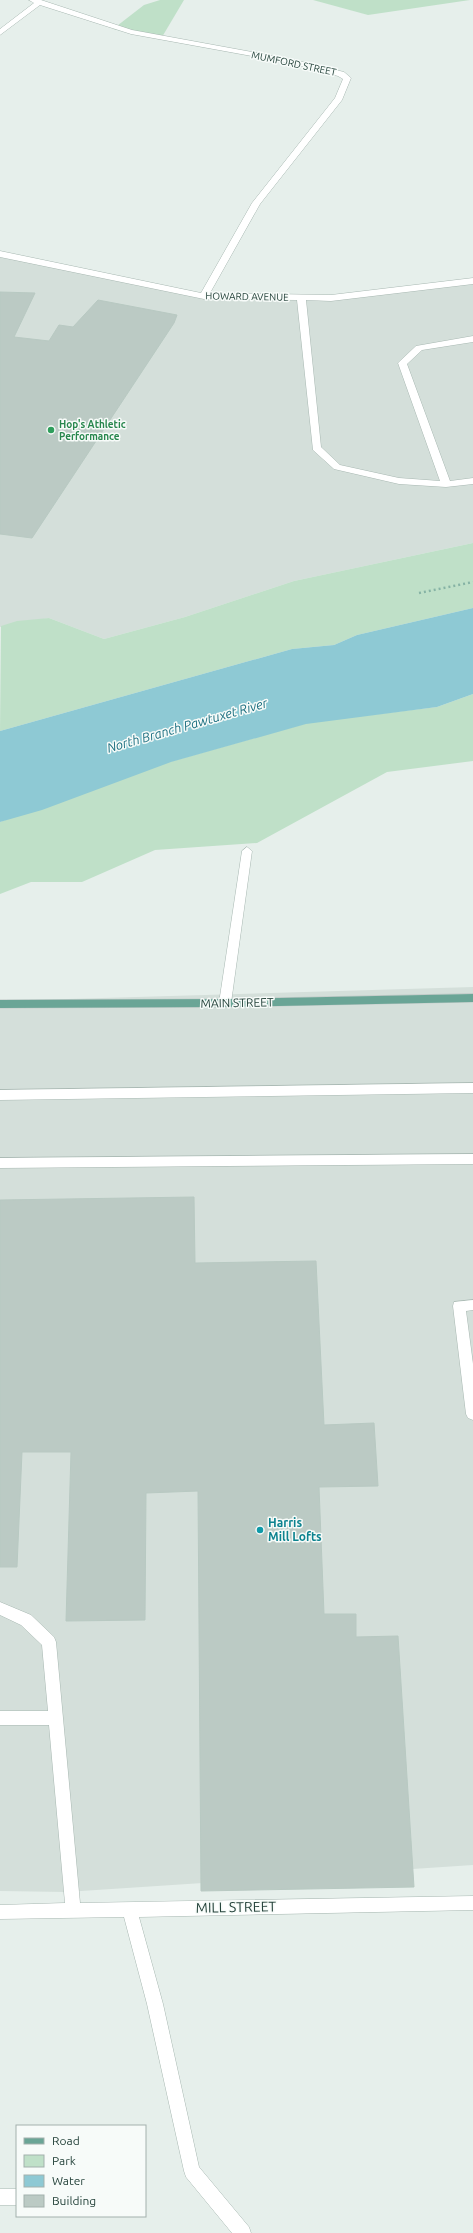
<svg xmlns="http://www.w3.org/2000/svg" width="473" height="2233" viewBox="0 0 473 2233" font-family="Ubuntu,sans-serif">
<rect width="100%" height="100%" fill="#e6efeb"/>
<!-- built -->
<g fill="#d4dfda">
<polygon points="0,257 211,298 324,301 473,284 473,543 294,581 185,617 104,639 49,618 0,627"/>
<polygon points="473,987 473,1865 66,1892 0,1891 0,1001"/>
</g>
<!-- green -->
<g fill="#bfe0c8">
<polygon points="160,0 184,0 162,37 150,37 113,29 144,5"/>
<polygon points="313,0 470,0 368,15"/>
<polygon points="473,543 473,608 357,635 334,645 292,649 0,731 1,626 17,621 49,618 104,639 185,617 294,581"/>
<polygon points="473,694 473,761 387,772 257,843 155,850 82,882 31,882 0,894 0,822 116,777 311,722 437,707"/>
</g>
<!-- water -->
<polygon fill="#8ec9d4" points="473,608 473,694 437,707 306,724 171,762 42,810 0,822 0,731 292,649 334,645 357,635"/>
<!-- building -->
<g fill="#bbcac4" stroke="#b8c9c2">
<polygon points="0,292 35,293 14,337 49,341 59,325 73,327 98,300 177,315 174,323 32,538 0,534"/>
<polygon points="194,1197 195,1263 316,1261 324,1425 374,1423 378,1486 319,1487 324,1614 356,1614 356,1637 398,1636 414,1887 201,1891 198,1491 146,1493 145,1620 66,1621 71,1452 22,1452 17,1567 0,1567 0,1200"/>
</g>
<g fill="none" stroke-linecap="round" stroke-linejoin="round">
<defs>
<g id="minor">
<polygon points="29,0 41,0 132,30 290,59 344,72 351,78 342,100 260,204 210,293 331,295 473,278 473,284 331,301 306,300 321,447 340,465 399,478 440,481 398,363 416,346 473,336 473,342 422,350 407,364 450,481 473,478 473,484 446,487 399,484 334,469 313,450 297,300 204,299 0,257 0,251 201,293 252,203 335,98 343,79 338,76 290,63 131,34 40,5 0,35 0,29 34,3"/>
<polygon points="247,847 252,851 231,1003 225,1007 219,1003 242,851"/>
<polygon points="473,1083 473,1093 0,1100 0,1090"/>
<polygon points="473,1154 473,1164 0,1168 0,1158"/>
<polygon points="473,1300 473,1310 466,1311 473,1364 473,1420 468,1418 466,1414 453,1306 454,1302"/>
<polygon points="0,1602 31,1615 54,1637 56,1642 80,1903 473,1896 473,1910 139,1917 163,2004 199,2167 249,2227 251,2233 232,2233 186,2177 184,2171 147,2004 124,1917 0,1919 0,1905 65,1903 49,1725 0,1725 0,1711 48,1711 42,1645 21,1625 0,1615"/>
<rect x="0" y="2189" width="17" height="16"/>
</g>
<polygon id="major" points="473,994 473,1002 225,1007 0,1008 0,1000 225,999"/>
</defs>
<!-- minor casing -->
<use href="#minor" stroke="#a8b8b2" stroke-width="1"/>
<!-- major casing -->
<use href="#major" stroke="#c2cac8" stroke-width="1"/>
<!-- path -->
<polyline stroke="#86b3a5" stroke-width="2.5" stroke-dasharray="2 3" stroke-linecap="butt" points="419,593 473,582"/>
<!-- minor -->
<use href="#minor" fill="#fff" fill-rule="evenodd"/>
<!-- major -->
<use href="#major" fill="#6aa596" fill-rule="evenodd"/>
</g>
<!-- markers -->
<circle fill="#2e9e5b" stroke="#f7fbf9" stroke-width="1.5" cx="51" cy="430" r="4"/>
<circle fill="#0f9aa8" stroke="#f7fbf9" stroke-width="1.5" cx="260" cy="1530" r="4"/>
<g text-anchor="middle" stroke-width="3" stroke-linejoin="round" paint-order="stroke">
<!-- far-street labels -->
<g font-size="10" fill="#24423a" stroke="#f7fbf9">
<text transform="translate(294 63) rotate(12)" y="4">MUMFORD STREET</text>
<text transform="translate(247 296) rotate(1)" y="4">HOWARD AVENUE</text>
</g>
<!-- far-leisure labels -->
<g font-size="10" font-weight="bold" fill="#27864d" stroke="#f7fbf9" text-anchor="start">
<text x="59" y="428">Hop's Athletic<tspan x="59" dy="12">Performance</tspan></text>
</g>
<!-- street labels -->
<g font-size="12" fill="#24423a" stroke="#f7fbf9">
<text transform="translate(237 1003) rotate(-1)" y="4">MAIN STREET</text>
</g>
<!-- culture labels -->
<g font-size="12" font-weight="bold" fill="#0d838f" stroke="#f7fbf9" text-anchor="start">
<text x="268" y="1527">Harris<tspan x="268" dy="14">Mill Lofts</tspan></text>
</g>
<!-- water labels -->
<g font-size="13" font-style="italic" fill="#1c6f80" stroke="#f7fbf9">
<text transform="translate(187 725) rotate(-16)" y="5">North Branch Pawtuxet River</text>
</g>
<!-- near-street labels -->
<g font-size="14" fill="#24423a" stroke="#f7fbf9">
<text transform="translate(236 1907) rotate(-1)" y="5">MILL STREET</text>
</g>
</g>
<!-- legend -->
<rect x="16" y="2125" width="130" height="92" fill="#f7fbf9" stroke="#a3b1ad"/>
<rect x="24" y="2138" width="20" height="6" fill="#6aa596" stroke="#a3b1ad"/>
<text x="52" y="2145" font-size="12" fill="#24423a">Road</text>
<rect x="24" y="2155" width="20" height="12" fill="#bfe0c8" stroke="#a3b1ad"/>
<text x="52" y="2165" font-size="12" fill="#24423a">Park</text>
<rect x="24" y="2175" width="20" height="12" fill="#8ec9d4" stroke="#a3b1ad"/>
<text x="52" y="2185" font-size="12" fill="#24423a">Water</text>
<rect x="24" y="2195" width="20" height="12" fill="#bbcac4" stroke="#a3b1ad"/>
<text x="52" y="2205" font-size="12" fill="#24423a">Building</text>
</svg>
